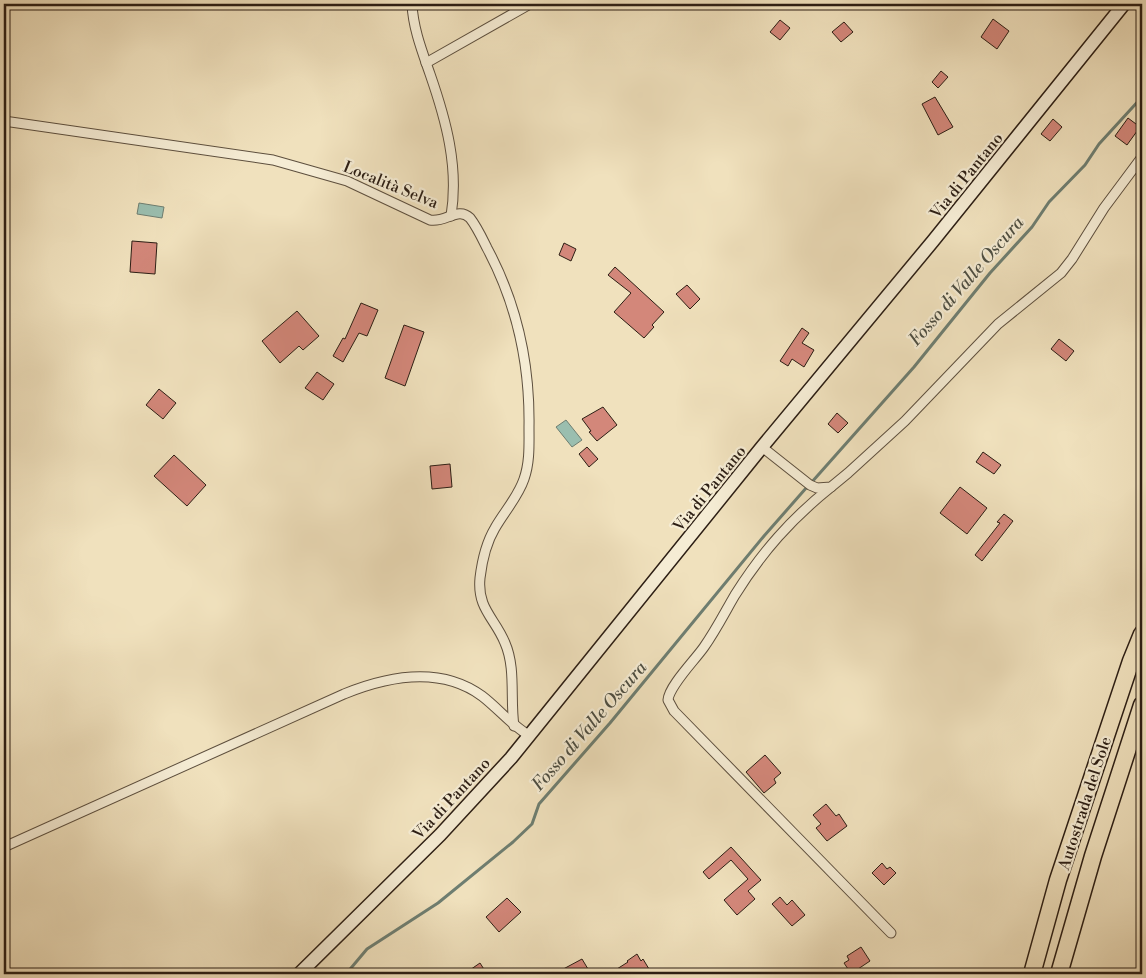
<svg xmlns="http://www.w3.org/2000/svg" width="1146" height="978" viewBox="0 0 1146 978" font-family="'Libre Bodoni',serif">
<rect width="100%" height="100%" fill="#f0e1bd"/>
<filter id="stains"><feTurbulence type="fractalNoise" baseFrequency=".004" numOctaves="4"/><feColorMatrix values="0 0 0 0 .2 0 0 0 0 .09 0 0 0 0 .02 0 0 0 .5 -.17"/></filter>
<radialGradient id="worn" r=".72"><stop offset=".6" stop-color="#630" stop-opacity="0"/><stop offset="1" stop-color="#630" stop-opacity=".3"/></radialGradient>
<!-- water -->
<g fill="#9abeaf" stroke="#6e7e71">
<polygon points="139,203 164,207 162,218 137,214"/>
<polygon points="566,420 582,440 572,447 556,427"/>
</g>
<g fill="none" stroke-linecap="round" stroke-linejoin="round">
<!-- stream -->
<g stroke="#6e7e71" stroke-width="3">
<polyline points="811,483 914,367 990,273 1032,227 1049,202 1085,165 1099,144 1142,97"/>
<polyline points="346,974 367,949 438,903 513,842 532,824 539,804 610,723 764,536 807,487"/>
</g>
</g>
<!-- building -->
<g fill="#d3877a" stroke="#2c1e14">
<polygon points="993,19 1009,31 997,49 981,37"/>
<polygon points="780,20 790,28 780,40 770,32"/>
<polygon points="844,22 853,32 841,42 832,32"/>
<polygon points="941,71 948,77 938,88 932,82"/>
<polygon points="935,97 953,127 938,135 922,104"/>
<polygon points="1128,118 1140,127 1127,145 1115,136"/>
<polygon points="1053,119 1062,127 1050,141 1041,134"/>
<polygon points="132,241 157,243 155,274 130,272"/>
<polygon points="564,243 576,249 571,261 559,255"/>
<polygon points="615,267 664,312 652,325 654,327 644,338 614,312 631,293 608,275"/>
<polygon points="687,285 700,299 690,309 676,294"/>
<polygon points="361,303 378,310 367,336 359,333 343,362 333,356 343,338 345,339"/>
<polygon points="297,311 319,336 303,350 299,346 280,363 262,341"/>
<polygon points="404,325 424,332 405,386 385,378"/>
<polygon points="802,328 809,333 802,343 814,350 804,367 792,359 788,366 780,361"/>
<polygon points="1059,339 1074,351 1066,361 1051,349"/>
<polygon points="317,372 334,384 323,400 305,388"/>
<polygon points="159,389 176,403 163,419 146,405"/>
<polygon points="603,407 617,425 597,441 589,432 591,431 582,419"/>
<polygon points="837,413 848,423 838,433 828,424"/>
<polygon points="587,447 598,459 589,467 579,454"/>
<polygon points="983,452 1001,465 994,474 976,462"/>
<polygon points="174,455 206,485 187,506 154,476"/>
<polygon points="450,464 452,487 432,489 430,466"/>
<polygon points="960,487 987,508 967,534 940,513"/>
<polygon points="1004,514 1013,521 982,561 975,555 1000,523 997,522"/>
<polygon points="765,755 781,773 774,779 776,783 764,793 746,772"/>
<polygon points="826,804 836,816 839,814 847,826 827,841 816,828 821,824 813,815"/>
<polygon points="731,847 761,880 748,891 755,899 737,915 724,900 748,879 731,860 709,879 703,872"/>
<polygon points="882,863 887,869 890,867 896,873 884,885 872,873"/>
<polygon points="780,897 787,905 792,900 805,915 792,926 772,904"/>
<polygon points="507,898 521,912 499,932 486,917"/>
<polygon points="861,947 870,961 855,971 854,969 850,972 844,963 849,960 847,956"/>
<polygon points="637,954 641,961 643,959 652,974 609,974 628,962 627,961"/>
<polygon points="582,959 591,974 554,974"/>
<polygon points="480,963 487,974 464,974"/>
</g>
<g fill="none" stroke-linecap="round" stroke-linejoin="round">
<defs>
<g id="street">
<path d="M412 4C413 28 422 51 430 74 446 120 459 167 451 216"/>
<polyline points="426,63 530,4"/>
<path d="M4 121 273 160 347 181 430 220C446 223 458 206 470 218 477 227 482 238 487 248 517 304 530 364 529 427 529 444 530 462 524 479 518 497 504 512 495 528 486 543 482 561 480 578 477 609 495 618 505 643 516 668 510 699 514 726"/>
<polyline points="762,447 810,485 817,488 831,487 848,473 905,421 998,324 1061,273 1072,259 1104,208 1142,157"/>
<path d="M831 487C791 519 762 552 735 595 725 612 716 630 704 647 695 660 669 686 668 700L674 711 891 933"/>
<path d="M4 847 344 694C388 676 441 666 482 696 499 709 511 725 530 736"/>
</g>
<polyline id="secondary" points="299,974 440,835 511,758 762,447 933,241 1124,4"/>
<g id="highway">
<polyline points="1032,974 1058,880 1131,661 1142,634"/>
<polyline points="1059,974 1093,856 1142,705"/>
</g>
</defs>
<!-- street casing -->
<use href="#street" stroke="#5d4f3e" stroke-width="11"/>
<!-- secondary casing -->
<use href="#secondary" stroke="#2c1e14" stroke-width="15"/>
<!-- highway casing -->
<use href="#highway" stroke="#2c1e14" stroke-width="19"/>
<!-- street -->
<use href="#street" stroke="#f5ecd4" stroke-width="9"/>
<!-- secondary -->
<use href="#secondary" stroke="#f5ecd4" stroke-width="12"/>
<!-- highway -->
<use href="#highway" stroke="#f0e1bd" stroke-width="16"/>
</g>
<g text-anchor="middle" stroke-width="4.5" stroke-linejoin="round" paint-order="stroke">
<!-- street labels -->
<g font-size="16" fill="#2c1e14" stroke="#f5ecd4">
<text transform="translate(966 175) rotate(-51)" y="6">Via di Pantano</text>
<text transform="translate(391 184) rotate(22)" y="6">Località Selva</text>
<text transform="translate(709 488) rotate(-51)" y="6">Via di Pantano</text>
<text transform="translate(451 798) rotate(-47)" y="6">Via di Pantano</text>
<text transform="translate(1084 803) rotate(-72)" y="6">Autostrada del Sole</text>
</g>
<!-- water labels -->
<g font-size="18" font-style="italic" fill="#4d4e42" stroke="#f5ecd4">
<text transform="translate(966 281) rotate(-49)" y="6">Fosso di Valle Oscura</text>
<text transform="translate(589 726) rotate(-49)" y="6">Fosso di Valle Oscura</text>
</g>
</g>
<!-- margin -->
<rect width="1146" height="978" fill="none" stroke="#f0e1bd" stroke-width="20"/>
<rect x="5" y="5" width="1136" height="968" fill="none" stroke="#2c1e14" stroke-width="2.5"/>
<rect x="10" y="10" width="1126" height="958" fill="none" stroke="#2c1e14"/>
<rect width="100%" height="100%" filter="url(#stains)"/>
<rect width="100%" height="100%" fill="url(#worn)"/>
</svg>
